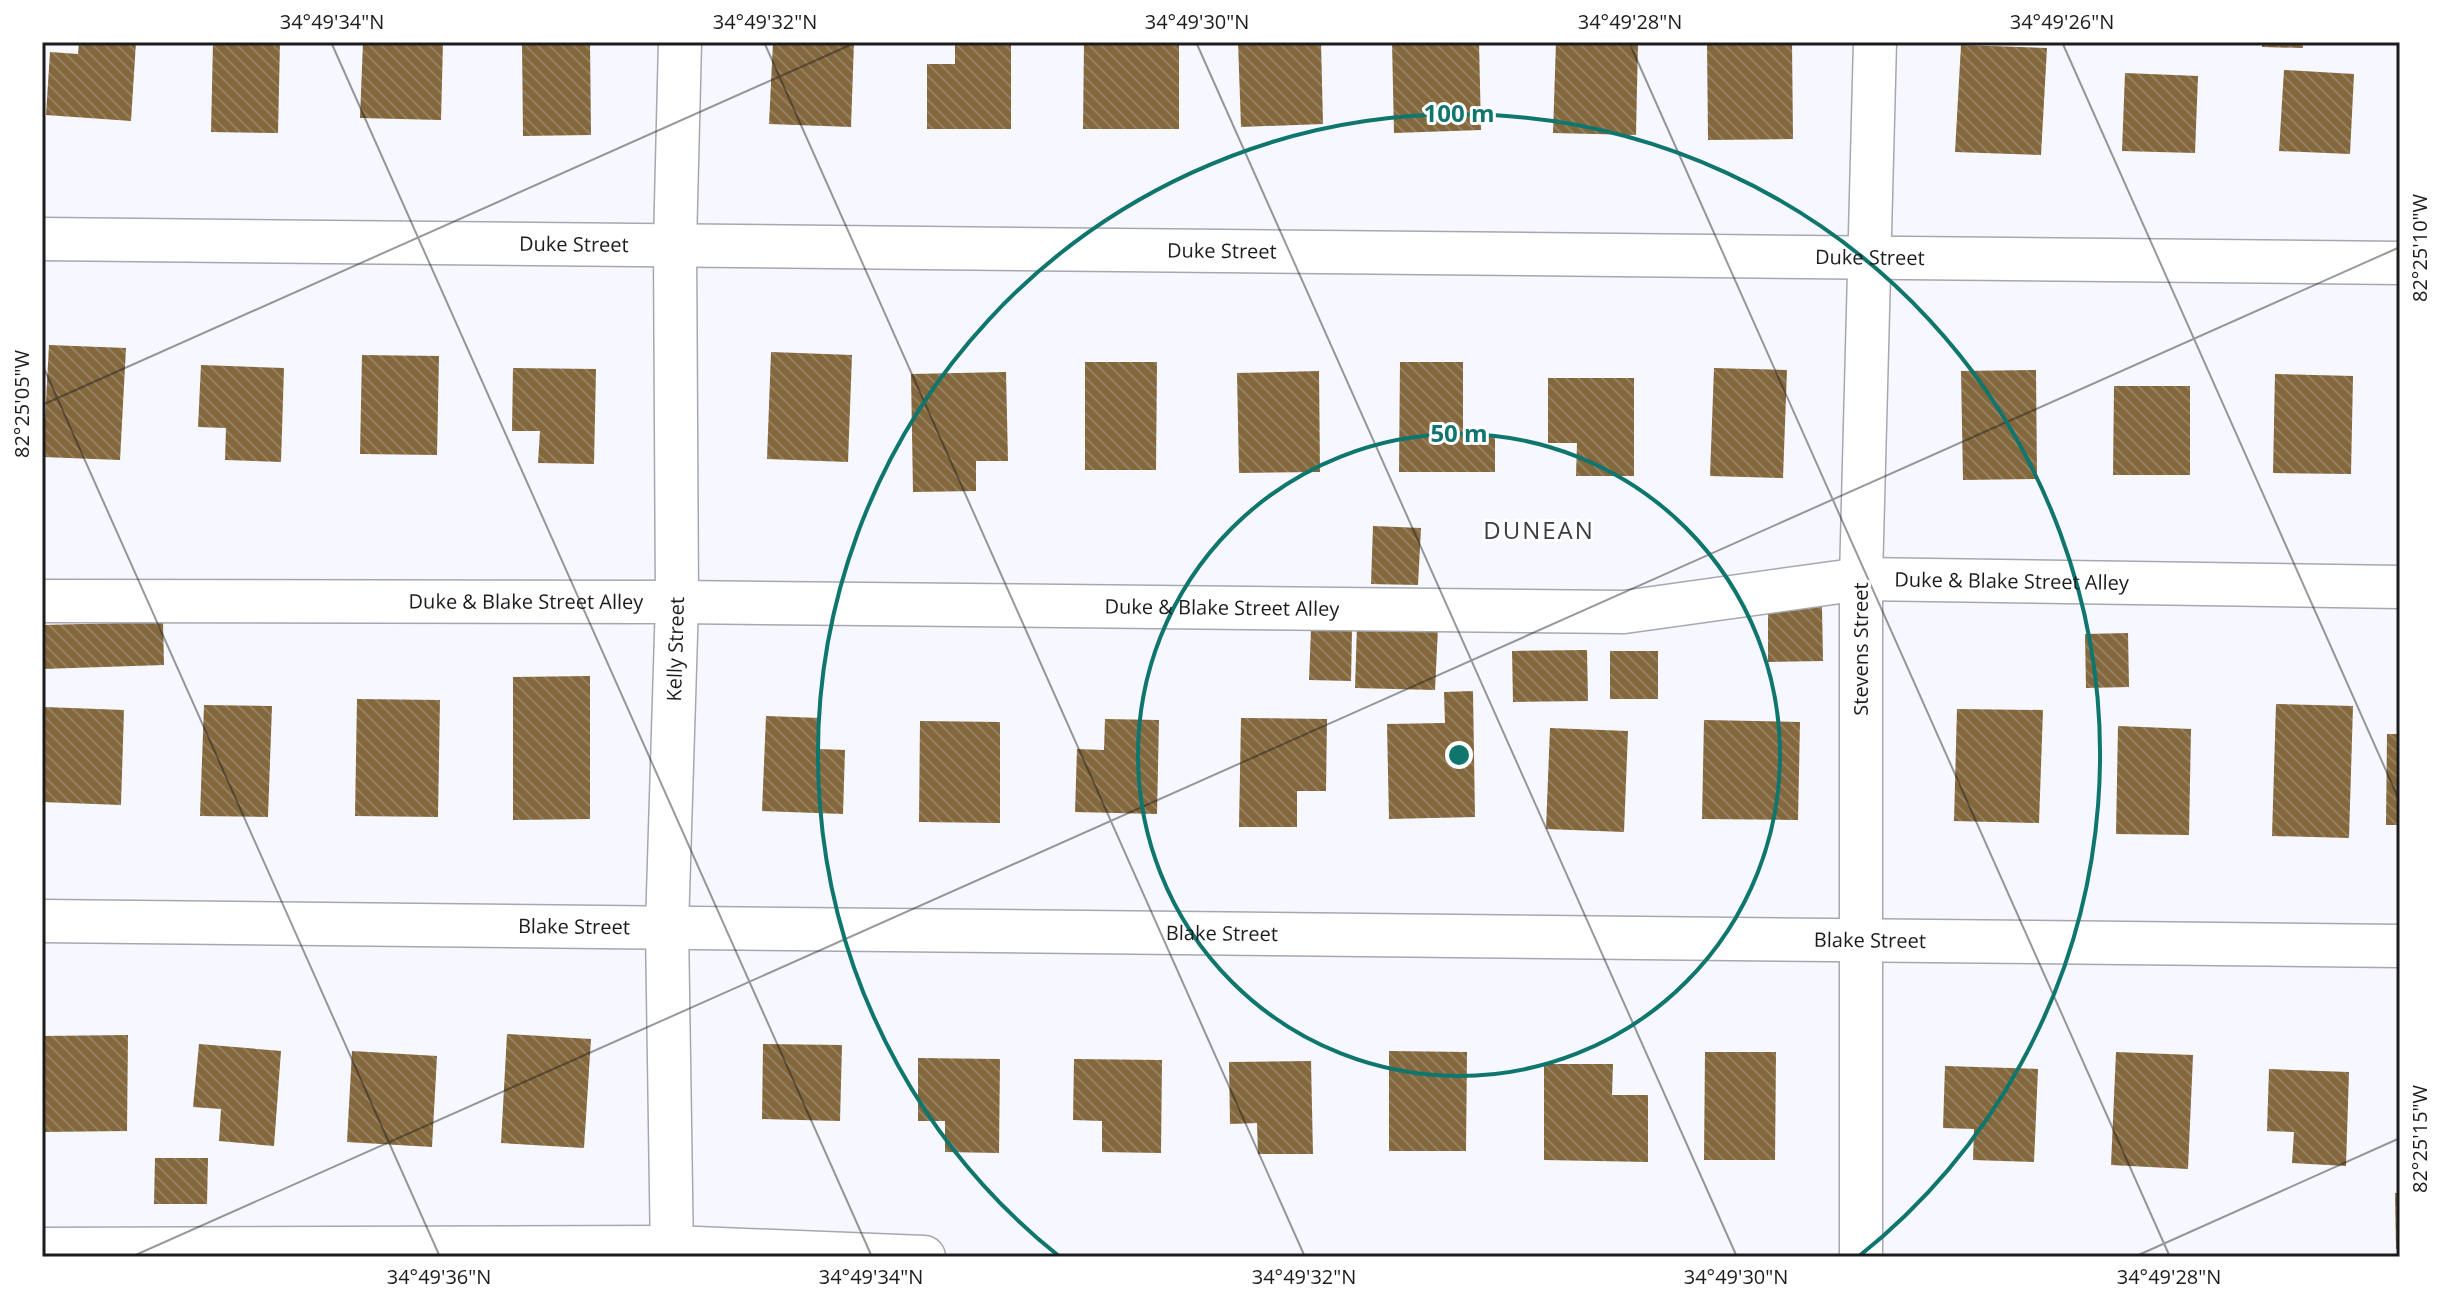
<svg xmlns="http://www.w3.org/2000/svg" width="2442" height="1299" viewBox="0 0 2442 1299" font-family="'Open Sans',sans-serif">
<defs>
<pattern id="building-back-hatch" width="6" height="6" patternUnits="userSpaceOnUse" patternTransform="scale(2)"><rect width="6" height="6" fill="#84673b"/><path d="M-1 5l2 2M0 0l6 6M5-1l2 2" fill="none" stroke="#948062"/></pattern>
</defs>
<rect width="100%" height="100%" fill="#f7f7ff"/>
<!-- building -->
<g fill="url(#building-back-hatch)">
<polygon points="79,42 136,42 131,121 46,115 50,52 78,54"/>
<polygon points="213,42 280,42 278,133 211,132"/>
<polygon points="363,42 443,42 441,120 360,118"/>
<polygon points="522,42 590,42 591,135 523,136"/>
<polygon points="773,42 854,42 851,127 769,124"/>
<polygon points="955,42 1011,42 1011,129 927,129 927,64 955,64"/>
<polygon points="1084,42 1179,42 1179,129 1083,129"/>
<polygon points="1238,42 1321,42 1323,124 1241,127"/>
<polygon points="1392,42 1479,42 1481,130 1394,133"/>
<polygon points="1556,42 1638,42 1636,135 1553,133"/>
<polygon points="1707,42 1792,42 1793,139 1708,140"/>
<polygon points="2262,42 2303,42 2303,48 2262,47"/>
<polygon points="1961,45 2047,48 2041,155 1955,152"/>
<polygon points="2284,70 2354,74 2350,154 2279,151"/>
<polygon points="2125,73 2198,76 2195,153 2122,151"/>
<polygon points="49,345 126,348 120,460 43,457"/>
<polygon points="771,352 852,355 848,462 767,459"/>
<polygon points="362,355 439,356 437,455 360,454"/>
<polygon points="1085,362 1157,362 1156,470 1085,470"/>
<polygon points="1400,362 1463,362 1463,436 1495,436 1495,472 1399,472"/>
<polygon points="201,365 284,368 281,462 225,460 226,428 198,427"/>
<polygon points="513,368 596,369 594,464 538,463 540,431 512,431"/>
<polygon points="1714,368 1787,370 1783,478 1710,476"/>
<polygon points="2036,370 2037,479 1963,480 1961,371"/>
<polygon points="1319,371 1320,472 1239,473 1237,373"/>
<polygon points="1006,372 1008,461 976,461 976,491 913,492 911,374"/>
<polygon points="2275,374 2353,376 2351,474 2273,473"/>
<polygon points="1548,378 1634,378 1634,476 1576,476 1577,443 1548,443"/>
<polygon points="2114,386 2190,386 2190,475 2113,475"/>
<polygon points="1373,526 1421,528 1418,585 1371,584"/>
<polygon points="1822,607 1823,661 1768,662 1768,608"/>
<polygon points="163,622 164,665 42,669 42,625"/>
<polygon points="1357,625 1438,628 1435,690 1355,688"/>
<polygon points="1311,629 1352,630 1351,681 1309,680"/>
<polygon points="2128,633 2129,687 2086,688 2085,634"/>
<polygon points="1587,650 1588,701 1513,702 1512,651"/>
<rect x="1610" y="651" width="48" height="48"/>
<polygon points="590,676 590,819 513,820 513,677"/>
<polygon points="1473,691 1475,817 1389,819 1387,724 1445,723 1444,692"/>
<polygon points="357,699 440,700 438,817 355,816"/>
<polygon points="2276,704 2353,706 2349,838 2272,836"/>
<polygon points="204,705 272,706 268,817 200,816"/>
<polygon points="44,707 124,710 121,805 42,802"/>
<polygon points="1957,709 2043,710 2039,823 1954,821"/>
<polygon points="766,716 820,718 819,749 845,750 843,814 762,811"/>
<polygon points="1241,718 1327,719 1326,791 1297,791 1297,827 1239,827"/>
<polygon points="1105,719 1159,720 1157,814 1075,812 1077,749 1104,750"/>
<polygon points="1704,720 1800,722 1798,820 1702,819"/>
<polygon points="920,721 1000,722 1000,823 919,822"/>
<polygon points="2118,726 2191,729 2189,835 2116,834"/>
<polygon points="1550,728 1628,731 1624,832 1546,829"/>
<polygon points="2387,734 2400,734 2400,825 2386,825"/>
<polygon points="507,1034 591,1039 584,1148 501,1143"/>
<polygon points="128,1035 127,1131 42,1132 42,1036"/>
<polygon points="199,1044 281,1051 274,1146 219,1141 221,1109 193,1107"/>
<polygon points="763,1044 842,1045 840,1121 762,1119"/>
<polygon points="352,1051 437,1056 432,1147 347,1142"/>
<polygon points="1389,1051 1467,1052 1466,1151 1389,1151"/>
<polygon points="1705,1052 1776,1052 1775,1160 1704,1160"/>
<polygon points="2116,1052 2193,1055 2188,1169 2111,1165"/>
<polygon points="918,1058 1000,1059 999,1153 945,1152 945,1121 918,1121"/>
<polygon points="1074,1059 1162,1060 1161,1153 1102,1152 1102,1121 1073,1120"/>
<polygon points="1311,1061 1313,1154 1258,1154 1257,1123 1230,1124 1229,1062"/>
<polygon points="1544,1064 1613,1064 1612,1095 1648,1095 1648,1162 1544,1160"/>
<polygon points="1945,1066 2038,1069 2034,1162 1973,1160 1974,1129 1943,1128"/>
<polygon points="2269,1069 2349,1072 2346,1166 2292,1163 2294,1132 2267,1131"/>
<polygon points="155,1158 208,1158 207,1204 154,1204"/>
<polygon points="2395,1193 2400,1193 2400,1249 2396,1249"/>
</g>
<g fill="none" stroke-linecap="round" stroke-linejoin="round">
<defs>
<g id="minor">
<path id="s1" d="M42 239 2400 263"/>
<path id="s2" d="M42 601 677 602 1624 612 1861 579 2400 587"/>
<path id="s3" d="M42 921 2400 946"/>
<polyline points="42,1249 672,1247 924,1257"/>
<path id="s4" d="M672 1257 667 927 677 602 675 244 680 42"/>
<polyline points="1861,1257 1861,579 1875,42"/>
</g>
</defs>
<!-- minor casing -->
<use href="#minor" stroke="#a7a8af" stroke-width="45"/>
<!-- minor -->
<use href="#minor" stroke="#fff" stroke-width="42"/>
</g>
<!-- ticks -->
<path fill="none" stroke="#1c1c1f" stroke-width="2" stroke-opacity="0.45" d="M331 42 872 1257M764 42 1305 1257M1196 42 1737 1257M1629 42 2170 1257M2062 42 2400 802M42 364 440 1257M42 405 857 42M131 1257 2400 247M2134 1257 2400 1138"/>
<!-- distance rings -->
<g fill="none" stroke="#0f766e" stroke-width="4">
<circle cx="1459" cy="755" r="321"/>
<path d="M1060 1257A641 641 0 1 1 1858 1257"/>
</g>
<g text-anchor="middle" stroke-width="6" stroke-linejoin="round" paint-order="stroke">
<!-- street labels -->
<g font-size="20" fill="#1c1c1f" stroke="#fff">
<text dy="7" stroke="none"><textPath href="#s1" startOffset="532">Duke Street</textPath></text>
<text dy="7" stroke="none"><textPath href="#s1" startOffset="1180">Duke Street</textPath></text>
<text dy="7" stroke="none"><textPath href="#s1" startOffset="1828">Duke Street</textPath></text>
<text dy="7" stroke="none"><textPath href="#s2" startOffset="1972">Duke &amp; Blake Street Alley</textPath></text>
<text dy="7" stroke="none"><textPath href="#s2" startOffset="484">Duke &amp; Blake Street Alley</textPath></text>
<text dy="7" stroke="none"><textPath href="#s2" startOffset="1180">Duke &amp; Blake Street Alley</textPath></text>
<text transform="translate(1861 649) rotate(-90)" y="7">Stevens Street</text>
<text dy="7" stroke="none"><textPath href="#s4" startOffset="608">Kelly Street</textPath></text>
<text dy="7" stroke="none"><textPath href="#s3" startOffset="532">Blake Street</textPath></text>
<text dy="7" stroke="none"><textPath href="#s3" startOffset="1180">Blake Street</textPath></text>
<text dy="7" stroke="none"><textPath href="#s3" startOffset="1828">Blake Street</textPath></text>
</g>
<!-- quarter labels -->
<g font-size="24" letter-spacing="2" fill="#3c3c42" stroke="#fff">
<text x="1539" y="539">DUNEAN</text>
</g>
</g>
<circle cx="1459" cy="755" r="12" fill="#0f766e" stroke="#fff" stroke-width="4"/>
<g font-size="24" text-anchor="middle" font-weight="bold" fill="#0f766e" stroke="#fff" stroke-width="6" stroke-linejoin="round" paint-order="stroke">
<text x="1459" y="122">100 m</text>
<text x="1459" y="442">50 m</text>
</g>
<!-- border -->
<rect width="2442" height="1299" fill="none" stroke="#ffffff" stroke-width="88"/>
<rect x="44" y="44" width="2354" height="1211" fill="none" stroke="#1c1c1f" stroke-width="3"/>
<g font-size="20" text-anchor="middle" fill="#1c1c1f">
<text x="332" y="29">34°49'34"N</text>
<text x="765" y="29">34°49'32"N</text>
<text x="1197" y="29">34°49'30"N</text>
<text x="1630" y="29">34°49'28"N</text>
<text x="2062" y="29">34°49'26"N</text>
<text transform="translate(2420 248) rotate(-90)" y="7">82°25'10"W</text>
<text transform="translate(22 404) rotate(-90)" y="7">82°25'05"W</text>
<text transform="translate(2420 1139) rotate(-90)" y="7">82°25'15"W</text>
<text x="439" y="1284">34°49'36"N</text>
<text x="871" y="1284">34°49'34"N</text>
<text x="1304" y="1284">34°49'32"N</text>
<text x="1736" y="1284">34°49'30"N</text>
<text x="2169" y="1284">34°49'28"N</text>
</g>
</svg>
